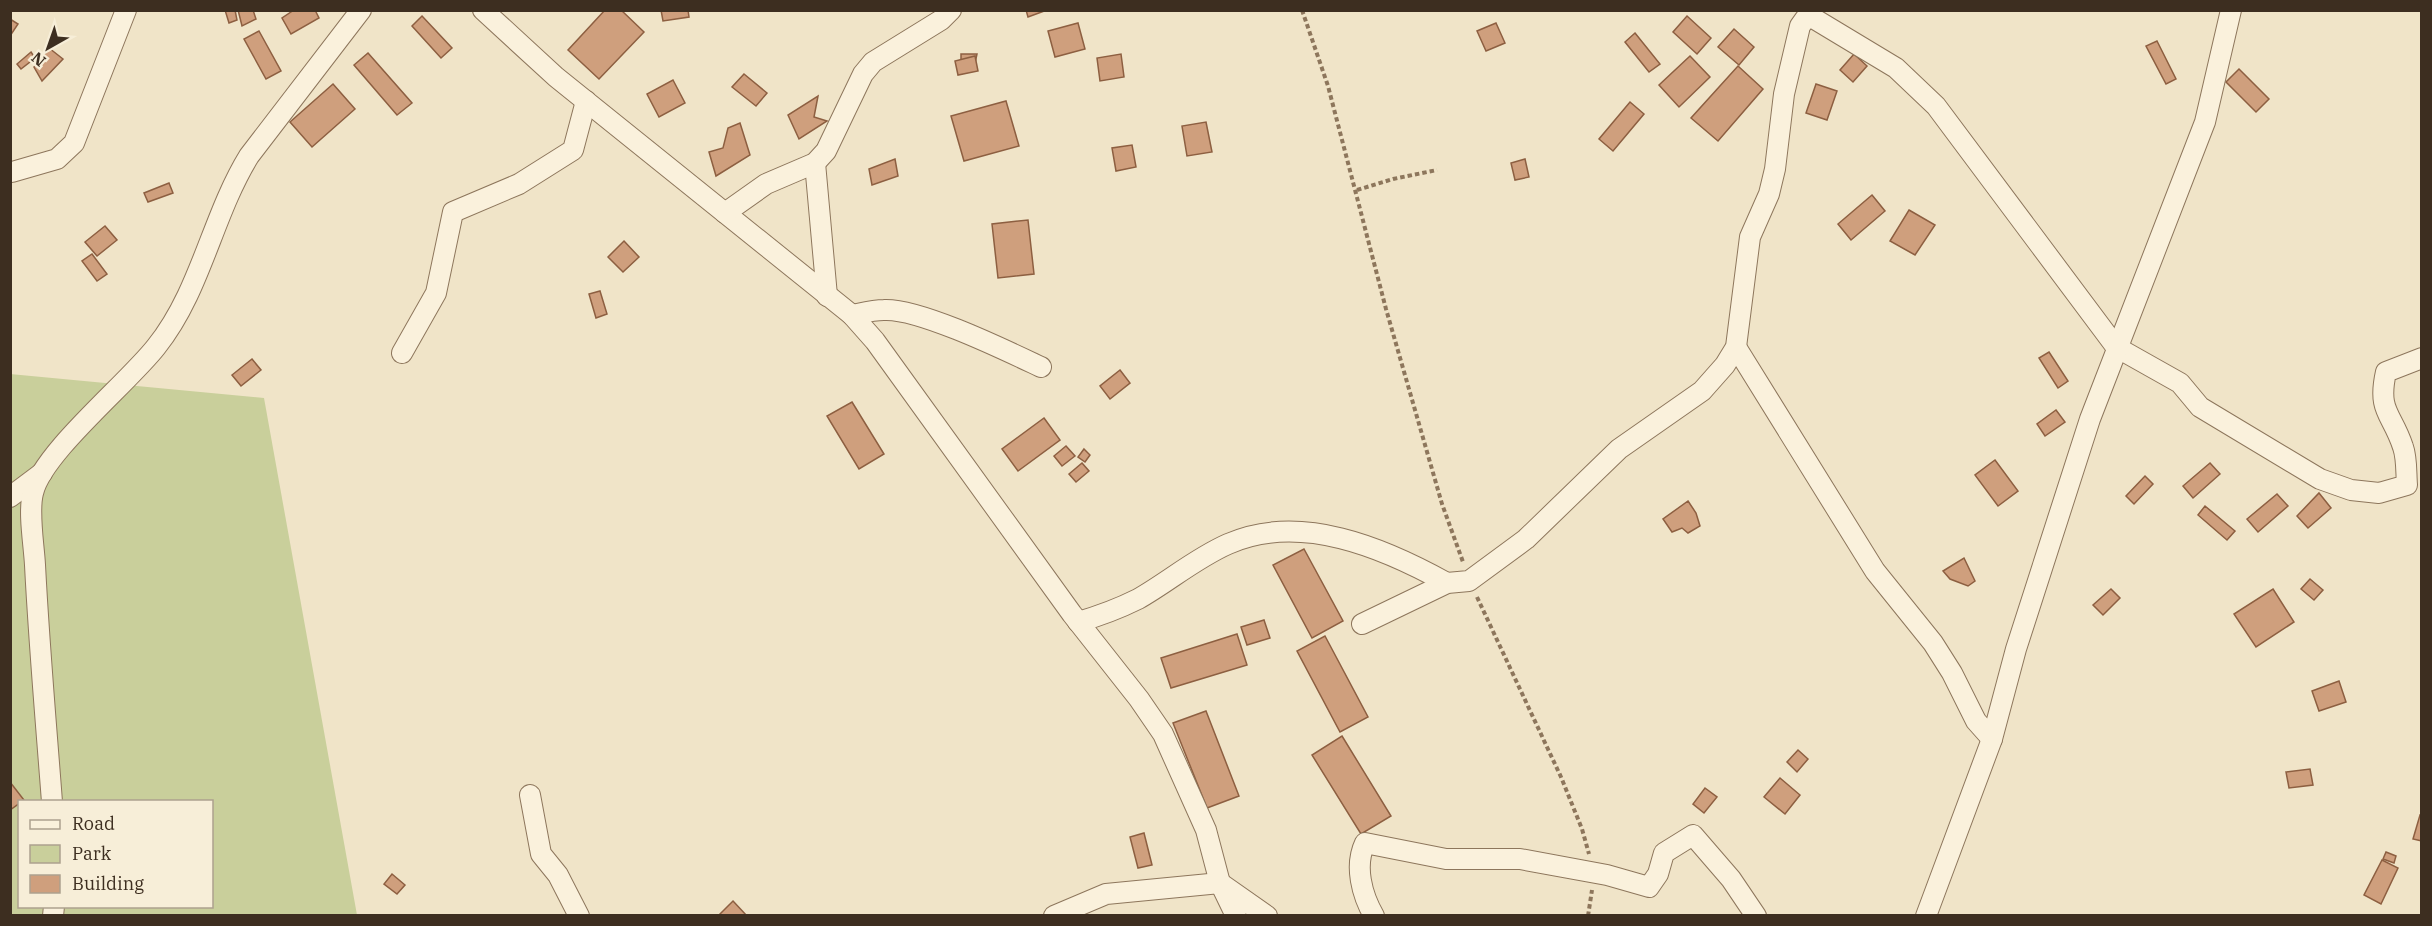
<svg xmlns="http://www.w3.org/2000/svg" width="2432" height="926" viewBox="0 0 2432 926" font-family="'IBM Plex Serif',serif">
<rect width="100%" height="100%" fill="#f0e4c8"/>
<!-- green -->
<path fill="#c9cf9b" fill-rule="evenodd" d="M10 374 264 398 357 915H11ZM20 802H212V906H20Z"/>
<!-- building -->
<g fill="#cf9f7d" stroke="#8d5f41" stroke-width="1.5">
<polygon points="225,10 235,10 237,20 229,23"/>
<polygon points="238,10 253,10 256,19 242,26"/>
<polygon points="294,10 315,10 319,18 291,34 282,18"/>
<polygon points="605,10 621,10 644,32 599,79 568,50"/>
<polygon points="661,10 688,10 689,17 663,21"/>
<polygon points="1026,10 1047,10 1028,17"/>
<polygon points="422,16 452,48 441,58 412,26"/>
<polygon points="1687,16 1711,38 1697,54 1673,32"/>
<polygon points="10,19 18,24 10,36"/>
<polygon points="1078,23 1085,49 1055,57 1048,31"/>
<polygon points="1496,23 1505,43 1486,51 1477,31"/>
<polygon points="1734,29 1754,47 1739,65 1718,47"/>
<polygon points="259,31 281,71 266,79 244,39"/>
<polygon points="1635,33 1660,64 1649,72 1625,42"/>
<polygon points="2157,41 2176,79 2166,84 2146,46"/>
<polygon points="49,48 63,59 42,81 34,67"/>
<polygon points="31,52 35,58 21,69 17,64"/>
<polygon points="368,53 412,103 397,115 354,65"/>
<polygon points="961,54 977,54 974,68 961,73"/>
<polygon points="1121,54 1124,77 1100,81 1097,58"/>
<polygon points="1854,54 1867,66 1853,82 1840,70"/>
<polygon points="975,56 978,71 958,75 955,61"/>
<polygon points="1690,56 1710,77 1679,107 1659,85"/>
<polygon points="1738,66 1763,89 1718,141 1691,118"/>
<polygon points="2239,69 2269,99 2256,112 2226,82"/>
<polygon points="744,74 767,93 756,106 732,87"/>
<polygon points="673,80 685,103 659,117 647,94"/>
<polygon points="333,84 355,109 312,147 290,122"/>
<polygon points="1816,84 1837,91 1827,120 1806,113"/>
<polygon points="818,96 814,117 827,121 799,139 788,115"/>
<polygon points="1006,101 1019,146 964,161 951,116"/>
<polygon points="1630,102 1644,114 1613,151 1599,139"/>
<polygon points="1206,122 1212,152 1187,156 1182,126"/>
<polygon points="740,123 750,155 716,176 709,152 723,148 728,128"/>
<polygon points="1132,145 1136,167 1116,171 1112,148"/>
<polygon points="895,159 898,176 872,185 869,169"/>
<polygon points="1525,159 1529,177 1515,180 1511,163"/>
<polygon points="169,183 173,193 148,202 144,193"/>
<polygon points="1872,195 1885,211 1851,240 1838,224"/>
<polygon points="1909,210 1935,225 1915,255 1890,241"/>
<polygon points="1028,220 1034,274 998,278 992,224"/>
<polygon points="105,226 117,240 97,256 85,242"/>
<polygon points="624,241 639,257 623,272 608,257"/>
<polygon points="92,254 107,274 97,281 82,261"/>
<polygon points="600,291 607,314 596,318 589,294"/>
<polygon points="2049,352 2068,381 2058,388 2039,358"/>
<polygon points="252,359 261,370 241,386 232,375"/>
<polygon points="1120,370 1130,383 1110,399 1100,386"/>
<polygon points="852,402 884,454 859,469 827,416"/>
<polygon points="2056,410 2065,422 2045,436 2037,424"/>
<polygon points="1044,418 1060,440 1018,471 1002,449"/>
<polygon points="1066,446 1075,456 1062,466 1054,456"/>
<polygon points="1084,449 1090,455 1085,462 1078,457"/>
<polygon points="1995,460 2018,491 1998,506 1975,475"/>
<polygon points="1082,463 1089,471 1076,482 1069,474"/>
<polygon points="2210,463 2220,474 2193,498 2183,486"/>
<polygon points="2145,476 2153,484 2134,504 2126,496"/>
<polygon points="2319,493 2331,508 2308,528 2297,516"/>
<polygon points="2277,494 2288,506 2258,532 2247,519"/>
<polygon points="1688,501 1696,513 1700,526 1688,533 1682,528 1672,532 1663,519"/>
<polygon points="2205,506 2235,531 2227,540 2198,515"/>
<polygon points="1304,549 1343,621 1312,638 1273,565"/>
<polygon points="1964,558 1975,581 1968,586 1950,579 1943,571"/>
<polygon points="2310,579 2323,590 2314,600 2301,589"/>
<polygon points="2111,589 2120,598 2103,615 2093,605"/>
<polygon points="2273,589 2294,622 2256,647 2234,614"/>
<polygon points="1264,620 1270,638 1247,645 1241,627"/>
<polygon points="1237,634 1247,665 1171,688 1161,658"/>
<polygon points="1325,636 1368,717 1340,732 1297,651"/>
<polygon points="2339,681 2346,702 2319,711 2312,691"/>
<polygon points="1206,711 1239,796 1207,808 1173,723"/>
<polygon points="1342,736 1391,816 1361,834 1312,755"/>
<polygon points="1798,750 1808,759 1797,772 1787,762"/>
<polygon points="2310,769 2313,785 2289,788 2286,772"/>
<polygon points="1780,778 1800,795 1785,814 1764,797"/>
<polygon points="10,782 24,800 10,810"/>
<polygon points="1705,788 1717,797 1704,813 1693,804"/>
<polygon points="2420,815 2422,816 2422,841 2413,839"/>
<polygon points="1144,833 1152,865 1138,868 1130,837"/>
<polygon points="2386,852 2396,856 2394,863 2383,859"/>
<polygon points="2382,860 2398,868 2381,904 2364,895"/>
<polygon points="392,874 405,885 397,894 384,884"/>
<polygon points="733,901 747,916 718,916"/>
</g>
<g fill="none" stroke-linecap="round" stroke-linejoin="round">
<defs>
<g id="street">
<polyline points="483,10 556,77 852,315 875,341 1072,614 1139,699 1163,734 1206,830 1220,883 1236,916"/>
<polyline points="815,163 827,296"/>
<polyline points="12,172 57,159 74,143 126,10"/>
<polyline points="725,213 766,184 815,163 826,151 863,74 873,62 941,20 951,10"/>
<path d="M852 315C862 313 873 310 884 310 919 308 1007 351 1041 367"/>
<polyline points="1736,347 1875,571 1933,643 1952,673 1976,721 1992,739"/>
<polyline points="402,353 436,293 453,212 519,184 573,150 586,101"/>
<polyline points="10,497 42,473"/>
<path d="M1078 622C1099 616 1118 609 1138 599 1168 582 1196 558 1228 544 1300 512 1384 548 1447 583"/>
<path d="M1362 624 1447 583 1469 581 1526 539 1619 449 1702 391 1725 365 1736 347 1750 237 1769 194 1775 169 1784 94 1800 26 1805 19 1813 18 1896 68 1936 106 2116 347 2180 383 2200 407 2320 479 2351 490 2379 493 2407 485C2406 473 2407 458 2403 447 2392 413 2377 412 2386 372L2422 358"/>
<polyline points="530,795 541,854 558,875 579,916"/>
<path d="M52 802C46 723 39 644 35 565 34 545 28 512 33 493 42 453 128 383 156 347 201 291 212 216 249 156L361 10"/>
<polyline points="53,916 54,906"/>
<polyline points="1054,916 1106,894 1220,883 1267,916"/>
<path d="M1374 916C1362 895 1354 866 1365 843L1446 859H1520L1607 875 1649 887 1658 874 1664 853 1693 835 1731 879 1756 916"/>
<polyline points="1926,916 1992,739 2016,649 2090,419 2205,122 2231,10"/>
</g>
</defs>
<!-- street casing -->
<use href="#street" stroke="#8d765c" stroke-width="22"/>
<!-- path -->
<g stroke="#8d765c" stroke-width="4" stroke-dasharray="4.5 3" stroke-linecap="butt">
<polyline points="1302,10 1328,86 1386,309 1442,504 1463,562"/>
<polyline points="1357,190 1393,179 1437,170"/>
<polyline points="1477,597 1561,777 1582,829 1589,854"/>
<polyline points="1588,916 1592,890"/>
</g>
<!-- street -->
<use href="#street" stroke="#faf1dc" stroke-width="20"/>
</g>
<!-- border -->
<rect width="2432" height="926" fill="none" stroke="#3d2e20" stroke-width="24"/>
<!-- legend -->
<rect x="18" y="800" width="195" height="108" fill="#f7eed8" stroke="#ada18e" stroke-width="1.5"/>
<rect x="30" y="820" width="30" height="9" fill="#faf1dc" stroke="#ada18e" stroke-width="1.5"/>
<text x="72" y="830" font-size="18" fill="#3d2e20">Road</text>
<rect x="30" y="845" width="30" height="18" fill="#c9cf9b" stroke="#ada18e" stroke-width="1.5"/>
<text x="72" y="860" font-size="18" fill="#3d2e20">Park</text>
<rect x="30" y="875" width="30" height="18" fill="#cf9f7d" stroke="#ada18e" stroke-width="1.5"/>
<text x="72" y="890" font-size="18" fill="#3d2e20">Building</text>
<!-- north arrow -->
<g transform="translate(48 48) rotate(220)" stroke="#f7eed8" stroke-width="4.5" paint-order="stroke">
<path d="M0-4.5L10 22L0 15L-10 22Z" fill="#3d2e20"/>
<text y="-9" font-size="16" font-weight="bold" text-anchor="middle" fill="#3d2e20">N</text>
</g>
</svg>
